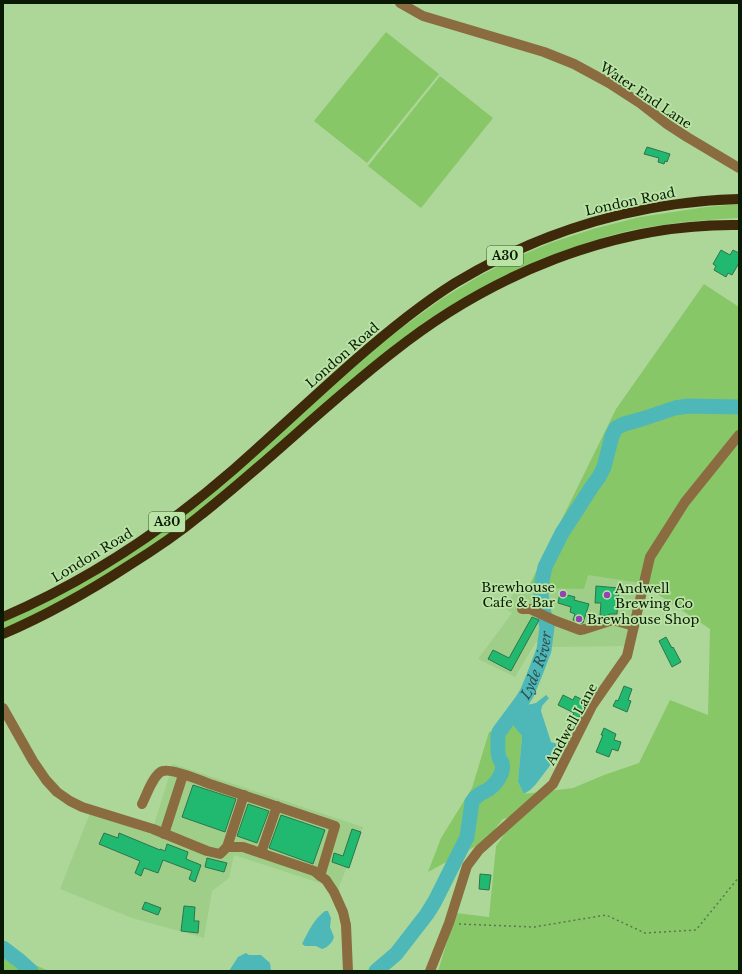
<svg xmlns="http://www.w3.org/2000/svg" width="742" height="974" viewBox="0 0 742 974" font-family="'Libre Baskerville',serif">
<rect width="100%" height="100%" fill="#add799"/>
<!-- built -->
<g fill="#9fce89">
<polygon points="588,574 641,583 629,646 550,647 536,642 515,677 478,659 512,613 505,608 519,584 528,588"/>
<polygon points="173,764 363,827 338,889 234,855 229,878 212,891 204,938 132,918 60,889 90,813 151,834"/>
</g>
<!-- green -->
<g fill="#88c767">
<polygon points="386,32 439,74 367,163 314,121"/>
<polygon points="440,76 493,118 421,208 368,166"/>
<path d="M739 204V218C702 220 664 223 628 231 591 240 556 253 522 268 486 284 452 303 420 326 352 375 293 434 229 487 210 503 191 518 171 533 152 548 131 560 110 573 94 582 78 593 61 601 42 611 22 620 3 630V622C47 604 87 580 127 555L379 344 443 298 481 275 515 258 550 243 593 229 640 217 706 207Z"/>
<polygon points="704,284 739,307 739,971 438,971 456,913 489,917 496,846 518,815 503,819 485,841 428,872 441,838 472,788 489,732 513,725 522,736 518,782 524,794 573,788 604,775 639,763 670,700 708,715 710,629 641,583 588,575 584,589 528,588 616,409"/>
<polygon points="3,951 49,971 3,971"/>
</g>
<!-- water -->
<g fill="#4eb7b8">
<polygon points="546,695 549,698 542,706 541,711 551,742 561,745 558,755 536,784 530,790 524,794 518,782 522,736 512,724 527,705 536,703"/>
<path d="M325 911H328L331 918 330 927 334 937C332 943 328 947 322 949L316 946H305L302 944C308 932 314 919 325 911Z"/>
<polygon points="246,953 249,955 261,955 270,963 271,971 229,971 238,957"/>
</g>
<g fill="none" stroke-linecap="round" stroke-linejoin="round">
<!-- river -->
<g stroke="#4eb7b8" stroke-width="15">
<polyline points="3,948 20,961 31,971"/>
<path id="s1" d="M376 971 396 954 427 914 435 901 467 837 472 802C476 795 482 793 489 789 496 784 505 772 502 763 501 761 499 759 499 757 497 753 498 741 498 735L499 732 522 701 527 693 534 676 544 650 547 627 542 604 541 594 542 581 545 567 562 533 593 485 599 477 604 467 612 436 616 428 624 424 642 419 675 408 688 406 739 407"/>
</g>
</g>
<!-- building -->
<g fill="#21b970" stroke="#2e744d">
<polygon points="647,147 670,154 667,162 665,161 664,164 658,162 659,158 644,154"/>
<polygon points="721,250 730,255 733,250 739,253 739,263 732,275 728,273 726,277 714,270 716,266 713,264"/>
<polygon points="596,586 619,588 617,614 611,614 605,616 600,615 601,603 595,603"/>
<polygon points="560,593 575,597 574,600 589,604 583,623 581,623 573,620 575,614 570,612 571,607 558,603"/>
<polygon points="532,617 539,620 511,671 488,659 493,650 509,658"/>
<polygon points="666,637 672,648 673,647 681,662 672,667 659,641"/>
<polygon points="624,686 632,689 628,700 631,701 627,712 613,706 616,700 618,701"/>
<polygon points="563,695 573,700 575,696 581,699 579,703 585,706 577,721 571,718 574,713 558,705"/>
<polygon points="604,728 616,734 614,740 621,742 618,751 612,749 609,757 596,752 603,735 601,735"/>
<polygon points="193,785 236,799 225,832 182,817"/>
<polygon points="248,804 269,811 257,843 237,836"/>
<polygon points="281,815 325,830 313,864 269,848"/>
<polygon points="352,829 361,832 349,868 332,862 334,853 343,856"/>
<polygon points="104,833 118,838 119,833 160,850 160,849 165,851 167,844 188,852 186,859 201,865 195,882 189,879 192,871 163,860 158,873 144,868 141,876 135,873 140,861 99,844"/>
<polygon points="207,858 227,863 224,872 205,867"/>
<polygon points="480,874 491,875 489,890 479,889"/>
<polygon points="145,902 161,908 158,915 142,909"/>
<polygon points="184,906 195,907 194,921 199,921 198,933 181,931"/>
</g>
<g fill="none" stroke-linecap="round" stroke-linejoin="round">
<!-- path -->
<polyline stroke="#5b774d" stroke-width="1.5" stroke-dasharray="2 3" stroke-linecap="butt" points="459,924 534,927 606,915 645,933 696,930 739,877"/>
<!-- minor -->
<g stroke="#8b6c40" stroke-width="10">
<polyline points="400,3 423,16 544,52 574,64 609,83 640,103 667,124 687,137 739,168"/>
<polyline points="522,609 530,609 556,621 580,630 585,629 613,620 634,626"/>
<polyline points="3,708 33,761 46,780 57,792 70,801 82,807 153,829 207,851 220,854 227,847 243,847 314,871 326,880 334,892 343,912 346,925 348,971"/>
<path d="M142 804C146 796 154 773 163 771 171 768 200 780 210 784 252 798 293 812 335 826L320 876"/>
<polyline points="164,834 183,775"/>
<polyline points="227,847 244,795"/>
<polyline points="261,853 277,806"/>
<polyline points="430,971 449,923 467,866 479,850 553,784 592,706 627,656 650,557 685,502 739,435"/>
</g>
<!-- major -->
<g stroke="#3e2a0a" stroke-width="10">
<path d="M3 617C87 581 164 530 233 470 274 434 314 396 355 360 387 332 420 305 455 283 541 231 638 202 739 199"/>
<path d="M3 634C47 615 88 592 128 566 154 550 179 533 202 514 268 462 327 403 393 352 490 275 614 223 739 225"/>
</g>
</g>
<!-- markers -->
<g fill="#9543b3" stroke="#bae4a5" stroke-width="1.5">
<circle cx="563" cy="594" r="4"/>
<circle cx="607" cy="595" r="4"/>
<circle cx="579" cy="619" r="4"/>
</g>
<g text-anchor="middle" stroke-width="3.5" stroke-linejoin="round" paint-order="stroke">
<!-- shield labels -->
<g fill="#bae4a5" stroke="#3f5634" stroke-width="1">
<rect x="487" y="246" width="36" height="20" rx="3"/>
<rect x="149" y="512" width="36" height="20" rx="3"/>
</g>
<g font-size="12" font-weight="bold" fill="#0a1903">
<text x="505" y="260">A30</text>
<text x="167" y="526">A30</text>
</g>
<!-- street labels -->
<g font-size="13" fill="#0a1903" stroke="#bae4a5">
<text transform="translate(646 95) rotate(34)" y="5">Water End Lane</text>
<text transform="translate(630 201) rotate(-12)" y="5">London Road</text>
<text transform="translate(342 355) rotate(-41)" y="5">London Road</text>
<text transform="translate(92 555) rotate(-31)" y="5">London Road</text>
<text transform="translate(571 724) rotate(-61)" y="5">Andwell Lane</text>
</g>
<!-- poi labels -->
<g font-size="13" fill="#0a1903" stroke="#bae4a5" text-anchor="start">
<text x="555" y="592" text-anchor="end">Brewhouse<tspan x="555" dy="15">Cafe &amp; Bar</tspan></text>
<text x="615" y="593">Andwell<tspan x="615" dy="15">Brewing Co</tspan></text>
<text x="587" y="624">Brewhouse Shop</text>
</g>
<!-- water labels -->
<g font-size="14" font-style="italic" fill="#2d4e4e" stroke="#bae4a5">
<text dy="5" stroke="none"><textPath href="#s1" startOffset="361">Lyde River</textPath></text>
</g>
</g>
<!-- border -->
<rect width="742" height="974" fill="none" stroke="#0a1903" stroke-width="8"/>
</svg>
